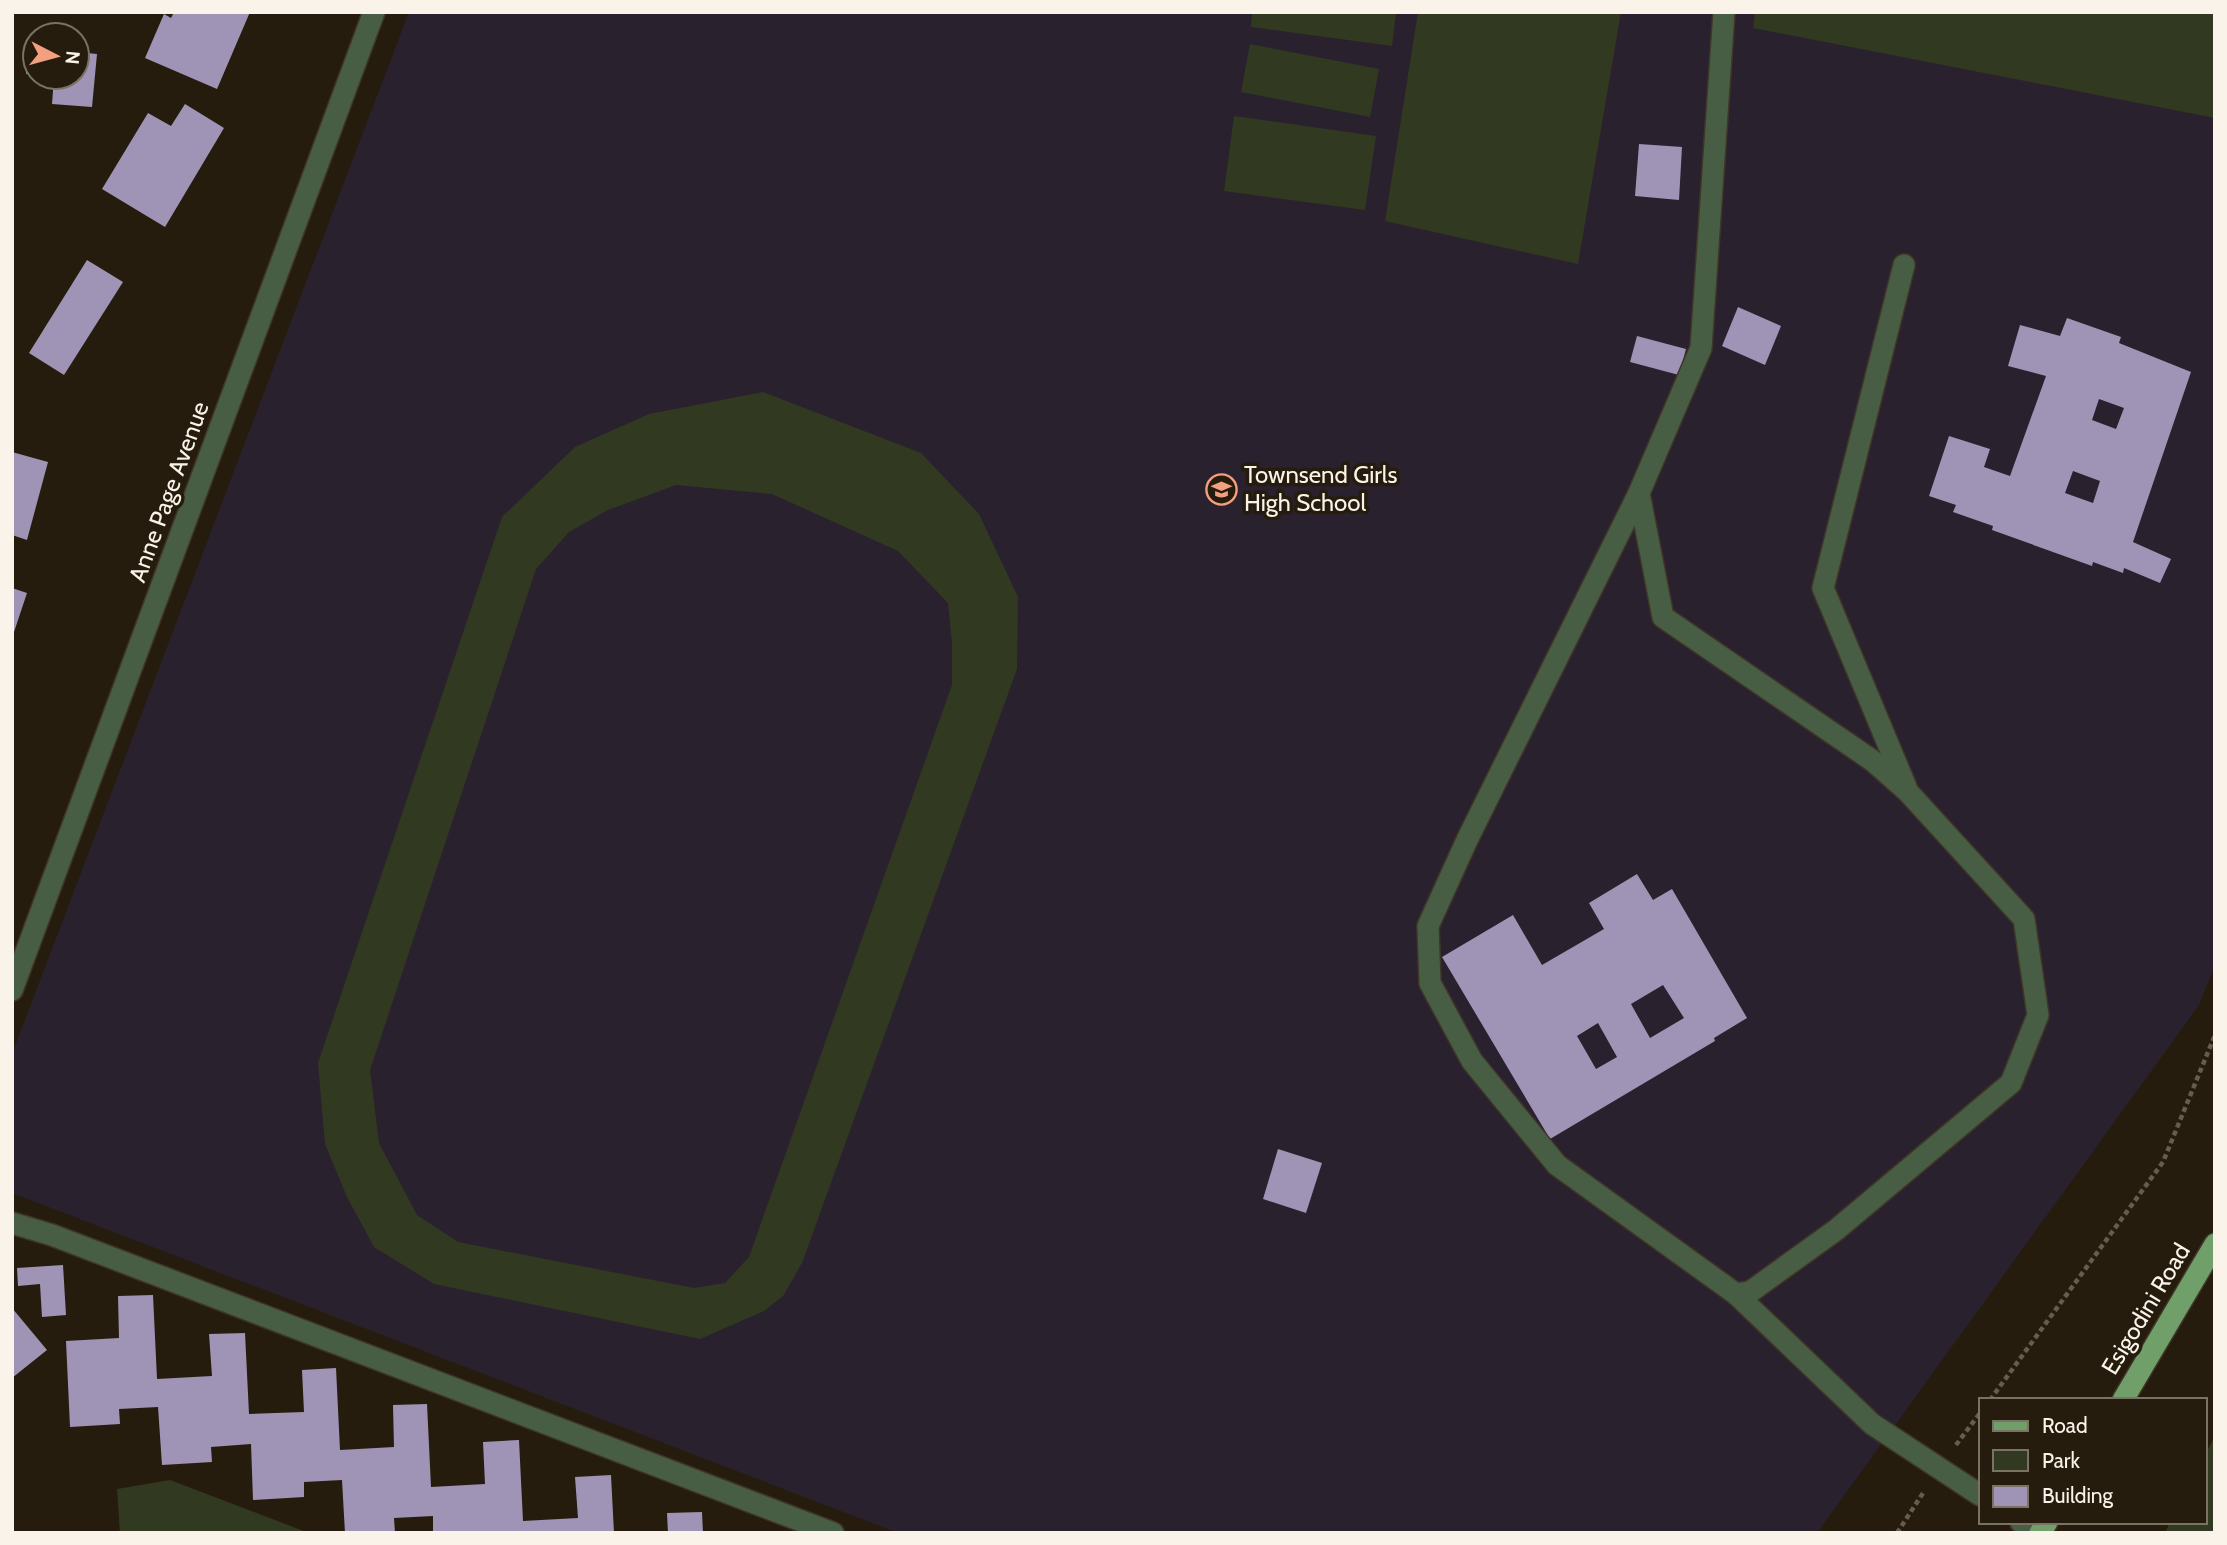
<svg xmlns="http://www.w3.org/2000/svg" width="2227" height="1545" viewBox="0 0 2227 1545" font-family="Cabin,sans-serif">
<rect width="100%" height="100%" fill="#261c0e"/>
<!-- education -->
<polygon fill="#2a212f" points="409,12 2215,12 2215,965 2199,1005 1817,1533 898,1533 12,1193 12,1054"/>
<!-- green -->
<g fill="#323921" fill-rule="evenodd">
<polygon points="1252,12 1396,12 1392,46 1251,27"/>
<polygon points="1418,12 1621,12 1578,264 1385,221"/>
<polygon points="1755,12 2215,12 2215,118 1753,28"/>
<polygon points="1250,44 1379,69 1370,117 1241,92"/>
<polygon points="1234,116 1376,136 1365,210 1224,191"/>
<path d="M763 392 921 453 979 514 1018 597 1017 669 802 1263 783 1296 764 1311 700 1339 434 1284 374 1247 347 1197 325 1144 318 1063 502 517 575 447 649 414ZM676 485 772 494 898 551 948 603 952 643V685L749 1257 725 1283 694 1288 458 1242 417 1215 379 1143 370 1070 536 569 569 532 608 510Z"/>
<polygon points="2215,1436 2215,1533 2165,1533 2170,1522 2204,1522 2204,1457"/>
<polygon points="170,1480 309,1533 120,1533 117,1489"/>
</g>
<!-- building -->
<g fill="#9f94b5" fill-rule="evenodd">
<polygon points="174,12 250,12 217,89 145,58 164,14 171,18"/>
<polygon points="28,49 35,49 35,75 26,74"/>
<polygon points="77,52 97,54 92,107 52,104 54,77 77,77"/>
<polygon points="185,104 224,128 165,227 102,189 148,113 171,126"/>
<polygon points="1639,144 1682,147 1679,200 1635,196"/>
<polygon points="87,260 123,282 64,375 29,353"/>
<polygon points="1738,307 1781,326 1765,365 1722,346"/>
<path d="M2067 318 2121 337 2119 343 2191 372 2133 542 2171 559 2160 583 2124 568 2123 573 2093 562 2092 566 1992 530 1993 526 1953 512 1956 505 1929 496 1949 436 1990 449 1984 467 2010 476 2046 376 2008 366 2020 325 2060 336ZM2099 399 2124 408 2116 429 2092 420ZM2073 471 2100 481 2093 503 2065 493Z"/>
<polygon points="1637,336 1686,349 1679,375 1630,362"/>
<polygon points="12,452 48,462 27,540 12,535"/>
<polygon points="12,588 27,593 13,635 12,635"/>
<path d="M1637 874 1653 900 1672 889 1747 1018 1714 1038 1715 1041 1550 1139 1442 957 1513 915 1542 965 1604 929 1589 903ZM1663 985 1684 1018 1650 1038 1631 1004ZM1598 1023 1617 1057 1596 1069 1577 1036Z"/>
<polygon points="1278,1149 1322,1163 1306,1213 1263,1199"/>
<polygon points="63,1265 66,1315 42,1317 40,1284 18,1286 17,1268"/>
<polygon points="153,1295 157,1379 212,1376 209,1334 245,1333 249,1414 304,1412 302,1370 336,1368 340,1450 394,1447 393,1405 427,1404 431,1487 485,1484 483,1442 519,1440 523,1521 578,1518 575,1477 611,1475 614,1533 433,1533 433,1516 394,1518 395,1533 345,1533 342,1480 304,1482 304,1497 253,1500 251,1444 211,1447 212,1462 162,1465 158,1407 119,1409 120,1424 70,1427 66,1341 119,1338 118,1296"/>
<polygon points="12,1308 47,1350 12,1378"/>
<polygon points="702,1512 703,1533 668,1533 667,1513"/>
</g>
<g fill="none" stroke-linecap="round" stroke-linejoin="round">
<defs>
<g id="minor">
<polyline points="1724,12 1701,348 1639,493 1663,617 1873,761 1908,792 2024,919 2038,1015 2011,1083 1836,1230 1750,1292 1736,1294 1872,1424 1980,1495"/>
<polyline points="1904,265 1823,588 1906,787"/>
<polyline points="1639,493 1467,840 1428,926 1430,983 1472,1061 1557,1165 1736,1294"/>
<polyline points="12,990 374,12"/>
<polyline points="12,1223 52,1235 833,1533"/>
<polyline points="2021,1522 2037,1533"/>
</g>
<g id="major">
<polyline points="2123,1400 2215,1244"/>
<polyline points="2040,1533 2047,1522"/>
</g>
</defs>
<!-- minor casing -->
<use href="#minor" stroke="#3f3628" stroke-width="24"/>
<!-- major casing -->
<use href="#major" stroke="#3f3628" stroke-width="24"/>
<!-- path -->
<g stroke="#665d50" stroke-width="4.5" stroke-dasharray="5 3.5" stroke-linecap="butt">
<polyline points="1990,1400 2163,1162 2215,1035"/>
<polyline points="1956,1445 1980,1413"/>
<polyline points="1897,1533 1923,1493"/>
</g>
<!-- minor -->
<use href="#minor" stroke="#485e44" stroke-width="21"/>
<!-- major -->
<use href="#major" stroke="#719f69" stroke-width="21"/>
</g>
<!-- icons -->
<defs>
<symbol id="school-ring" viewBox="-11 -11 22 22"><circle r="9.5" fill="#261c0e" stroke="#f2a080" stroke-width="1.5"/><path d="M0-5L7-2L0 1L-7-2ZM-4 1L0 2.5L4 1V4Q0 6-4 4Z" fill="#f2a080"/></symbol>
</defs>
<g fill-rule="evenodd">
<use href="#school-ring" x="1204" y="472" width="35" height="35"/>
</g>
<g text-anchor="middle" stroke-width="7" stroke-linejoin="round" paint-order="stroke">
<!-- poi labels -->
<g font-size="24" fill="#faf3ea" stroke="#261c0e" text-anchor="start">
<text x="1244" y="483">Townsend Girls<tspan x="1244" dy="28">High School</tspan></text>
</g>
<!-- street labels -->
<g font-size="24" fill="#faf3ea" stroke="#261c0e">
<text transform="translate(169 492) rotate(-70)" y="8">Anne Page Avenue</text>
<text transform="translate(2146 1309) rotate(-59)" y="8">Esigodini Road</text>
</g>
</g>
<!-- border -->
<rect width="2227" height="1545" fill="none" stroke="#faf3ea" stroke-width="28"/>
<!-- legend -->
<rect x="1979" y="1398" width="228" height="126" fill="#261c0e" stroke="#7b7266" stroke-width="2"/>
<rect x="1993" y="1421" width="35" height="10" fill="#719f69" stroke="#7b7266" stroke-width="2"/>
<text x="2042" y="1433" font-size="21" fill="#faf3ea">Road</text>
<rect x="1993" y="1450" width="35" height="21" fill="#323921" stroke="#7b7266" stroke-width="2"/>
<text x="2042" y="1468" font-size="21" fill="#faf3ea">Park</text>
<rect x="1993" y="1486" width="35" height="21" fill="#9f94b5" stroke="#7b7266" stroke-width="2"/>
<text x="2042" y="1503" font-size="21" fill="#faf3ea">Building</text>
<!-- north arrow -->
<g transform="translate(56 56) rotate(96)"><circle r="33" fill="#261c0e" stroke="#7b7266" stroke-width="2"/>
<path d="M0-5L12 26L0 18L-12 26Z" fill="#f2a080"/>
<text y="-10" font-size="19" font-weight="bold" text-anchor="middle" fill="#faf3ea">N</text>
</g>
</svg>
